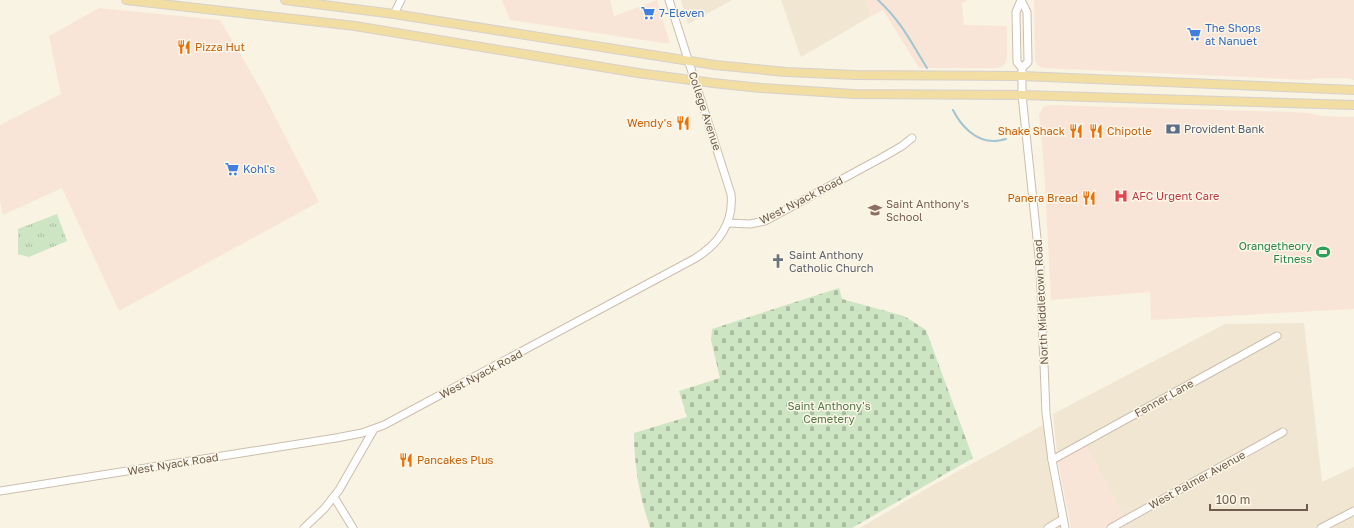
<svg xmlns="http://www.w3.org/2000/svg" width="1354" height="528" viewBox="0 0 1354 528" font-family="'Golos Text',sans-serif">
<defs>
<pattern id="cemetery-stones" width="16" height="16" patternUnits="userSpaceOnUse"><rect width="16" height="16" fill="#cde5c3"/><path d="M2 7V4a2 2 0 0 1 4 0v3zM10 15v-3a2 2 0 0 1 4 0v3z" fill="#abbda1"/></pattern>
<pattern id="park-tufts" width="24" height="20" patternUnits="userSpaceOnUse"><rect width="24" height="20" fill="#cde5c3"/><path d="M3 7l-1-3M5 7V3M7 7l1-3M15 17l-1-3M17 17v-4M19 17l1-3" fill="none" stroke="#abbda1"/></pattern>
</defs>
<rect width="100%" height="100%" fill="#f9f3e3"/>
<!-- residential -->
<g fill="#f0e6d2">
<polygon points="681,0 732,0 688,24"/>
<polygon points="781,0 865,0 871,16 801,57"/>
<polygon points="1304,323 1322,482 1354,467 1354,528 1104,528 1124,517 1086,445 1058,462 1053,414 1225,324"/>
<polygon points="1043,425 1062,528 860,528 933,485"/>
</g>
<!-- commercial -->
<g fill="#f9e5d8">
<polygon points="502,0 610,0 614,16 657,0 670,44 510,20"/>
<polygon points="865,0 968,0 962,3 964,25 1007,26 1007,57 1006,62 1003,66 997,68 919,68 883,10 871,16"/>
<polygon points="1034,0 1354,0 1354,80 1347,78 1318,78 1308,80 1043,68 1038,66 1035,60"/>
<polygon points="99,8 220,20 263,93 319,202 119,311 62,188 3,215 0,201 0,125 61,94 49,36"/>
<polygon points="1050,105 1292,112 1307,113 1322,116 1354,117 1354,309 1151,320 1150,292 1051,300 1044,166 1039,115 1043,107"/>
<polygon points="1086,445 1124,517 1104,528 1071,528 1058,462"/>
</g>
<!-- cemetery -->
<path fill="url(#cemetery-stones)" d="M839 288 842 299 904 316 926 330 973 458 852 528H650C640 498 634 465 634 433L687 417 679 391 720 378 711 340 712 329Z"/>
<!-- park -->
<polygon fill="url(#park-tufts)" points="57,214 67,241 29,257 18,254 18,229"/>
<g fill="none" stroke-linecap="round" stroke-linejoin="round">
<!-- stream -->
<g stroke="#a1c5d1" stroke-width="2">
<path d="M878 0C901 21 911 42 927 68"/>
<path d="M953 110C961 126 975 141 994 141 998 141 1002 140 1006 139"/>
</g>
<defs>
<g id="minor">
<polyline points="1021,0 1027,12 1028,62 1022,68 1022,95 1040,267 1046,413 1052,460 1065,528"/>
<polyline points="1021,0 1016,12 1017,62 1022,68"/>
<polyline points="394,14 401,0"/>
<polyline points="728,223 750,224 765,221 883,157 902,146 912,138"/>
<polyline points="1052,460 1277,336"/>
<path d="M0 491 336 438 362 433 384 425 694 259C718 245 734 223 731 194L669 0"/>
<polyline points="334,497 353,528"/>
<polyline points="304,528 324,509 339,490 374,429"/>
<polyline points="1048,528 1063,519"/>
<polyline points="1111,528 1283,432"/>
<polyline points="1321,528 1354,511"/>
</g>
<g id="major">
<polyline points="126,0 355,26 638,73 713,83 761,88 854,94 1022,95 1354,105"/>
<polyline points="285,0 394,14 715,65 786,72 855,75 1022,76 1354,90"/>
</g>
</defs>
<!-- minor casing -->
<use href="#minor" stroke="#ccbeae" stroke-width="9"/>
<!-- major casing -->
<use href="#major" stroke="#d7d1cd" stroke-width="10"/>
<!-- minor -->
<use href="#minor" stroke="#fff" stroke-width="7"/>
<!-- major -->
<use href="#major" stroke="#f2dda2" stroke-width="8"/>
</g>
<!-- icons -->
<defs>
<symbol id="supermarket-bare" viewBox="-9 -9 18 18"><path d="M-6-5.5h2.5l.6 2H6L4.5 2H-2.5L-4.4-4H-6ZM-1.5 3.2a1.3 1.3 0 1 0 .1 0ZM3 3.2a1.3 1.3 0 1 0 .1 0Z" fill="#3f7fe0" stroke="#fdf7e9" stroke-width="2.5" paint-order="stroke"/></symbol>
<symbol id="restaurant-bare" viewBox="-9 -9 18 18"><path d="M-5-6h1v4h1v-4h1v4h1v-4h1v5L-1.5 .5V6h-2V.5L-5-1ZM5-6V6H3V1.5H1.5Q1.5-4 5-6Z" fill="#e8710a" stroke="#fdf7e9" stroke-width="2.5" paint-order="stroke"/></symbol>
<symbol id="bank-bare" viewBox="-9 -9 18 18"><path d="M-6-4H6V4H-6ZM0-2.3a2.3 2.3 0 1 0 0 4.6a2.3 2.3 0 1 0 0-4.6Z" fill="#5c6f8a" stroke="#fdf7e9" stroke-width="2.5" paint-order="stroke"/></symbol>
<symbol id="hospital-bare" viewBox="-9 -9 18 18"><path d="M-5-5h3v3.5h4V-5h3V5h-3V1.5h-4V5h-3Z" fill="#e0444e" stroke="#fdf7e9" stroke-width="2.5" paint-order="stroke"/></symbol>
<symbol id="school-bare" viewBox="-9 -9 18 18"><path d="M0-5L7-2L0 1L-7-2ZM-4 1L0 2.5L4 1V4Q0 6-4 4Z" fill="#8d6e63" stroke="#fdf7e9" stroke-width="2.5" paint-order="stroke"/></symbol>
<symbol id="stadium-bare" viewBox="-9 -9 18 18"><path d="M0-5a6.5 5 0 1 0 0 10a6.5 5 0 1 0 0-10ZM-3.5-1.8h7v3.6h-7Z" fill="#2e9e5b" stroke="#fdf7e9" stroke-width="2.5" paint-order="stroke"/></symbol>
<symbol id="church-bare" viewBox="-9 -9 18 18"><path d="M-1.2-6h2.4v3.5h3.3v2.4h-3.3V6h-2.4V-.1h-3.3v-2.4h3.3Z" fill="#6b7280" stroke="#fdf7e9" stroke-width="2.5" paint-order="stroke"/></symbol>
</defs>
<g fill-rule="evenodd">
<use href="#supermarket-bare" x="638" y="3" width="20" height="20"/>
<use href="#supermarket-bare" x="1184" y="24" width="20" height="20"/>
<use href="#restaurant-bare" x="174" y="37" width="20" height="20"/>
<use href="#restaurant-bare" x="673" y="113" width="20" height="20"/>
<use href="#bank-bare" x="1163" y="119" width="20" height="20"/>
<use href="#restaurant-bare" x="1066" y="121" width="20" height="20"/>
<use href="#restaurant-bare" x="1086" y="121" width="20" height="20"/>
<use href="#supermarket-bare" x="222" y="159" width="20" height="20"/>
<use href="#hospital-bare" x="1111" y="186" width="20" height="20"/>
<use href="#restaurant-bare" x="1079" y="188" width="20" height="20"/>
<use href="#school-bare" x="865" y="200" width="20" height="20"/>
<use href="#stadium-bare" x="1313" y="242" width="20" height="20"/>
<use href="#church-bare" x="768" y="251" width="20" height="20"/>
<use href="#restaurant-bare" x="396" y="450" width="20" height="20"/>
</g>
<g text-anchor="middle" stroke-width="3" stroke-linejoin="round" paint-order="stroke">
<!-- shop labels -->
<g font-size="11" fill="#366cbe" stroke="#fdf7e9" text-anchor="start">
<text x="659" y="17">7-Eleven</text>
<text x="1205" y="32">The Shops<tspan x="1205" dy="13">at Nanuet</tspan></text>
<text x="243" y="173">Kohl's</text>
</g>
<!-- food labels -->
<g font-size="11" fill="#c56008" stroke="#fdf7e9" text-anchor="start">
<text x="195" y="51">Pizza Hut</text>
<text x="672" y="127" text-anchor="end">Wendy's</text>
<text x="1065" y="135" text-anchor="end">Shake Shack</text>
<text x="1107" y="135">Chipotle</text>
<text x="1078" y="202" text-anchor="end">Panera Bread</text>
<text x="417" y="464">Pancakes Plus</text>
</g>
<!-- street labels -->
<g font-size="11" fill="#6f5c4c" stroke="#fdf7e9">
<text transform="translate(705 111) rotate(72)" y="4">College Avenue</text>
<text transform="translate(801 200) rotate(-27)" y="4">West Nyack Road</text>
<text transform="translate(1041 302) rotate(-93)" y="4">North Middletown Road</text>
<text transform="translate(481 374) rotate(-28)" y="4">West Nyack Road</text>
<text transform="translate(1164 398) rotate(-29)" y="4">Fenner Lane</text>
<text transform="translate(173 464) rotate(-9)" y="4">West Nyack Road</text>
<text transform="translate(1197 480) rotate(-29)" y="4">West Palmer Avenue</text>
</g>
<!-- service labels -->
<g font-size="11" fill="#4e5e75" stroke="#fdf7e9" text-anchor="start">
<text x="1184" y="133">Provident Bank</text>
</g>
<!-- health labels -->
<g font-size="11" fill="#be3a42" stroke="#fdf7e9" text-anchor="start">
<text x="1132" y="200">AFC Urgent Care</text>
</g>
<!-- education labels -->
<g font-size="11" fill="#785e54" stroke="#fdf7e9" text-anchor="start">
<text x="886" y="208">Saint Anthony's<tspan x="886" dy="13">School</tspan></text>
</g>
<!-- leisure labels -->
<g font-size="11" fill="#27864d" stroke="#fdf7e9" text-anchor="end">
<text x="1312" y="250">Orangetheory<tspan x="1312" dy="13">Fitness</tspan></text>
</g>
<!-- worship labels -->
<g font-size="11" fill="#5b616d" stroke="#fdf7e9" text-anchor="start">
<text x="789" y="259">Saint Anthony<tspan x="789" dy="13">Catholic Church</tspan></text>
</g>
<!-- park labels -->
<g font-size="11" fill="#527948" stroke="#fdf7e9">
<text x="829" y="410">Saint Anthony's<tspan x="829" dy="13">Cemetery</tspan></text>
</g>
</g>
<!-- scale -->
<path d="M1210 504v6h97v-6" fill="none" stroke="#6f5c4c" stroke-width="2"/>
<text x="1216" y="504" font-size="12" fill="#6f5c4c" stroke="#fdf7e9" stroke-width="3" paint-order="stroke">100 m</text>
</svg>
